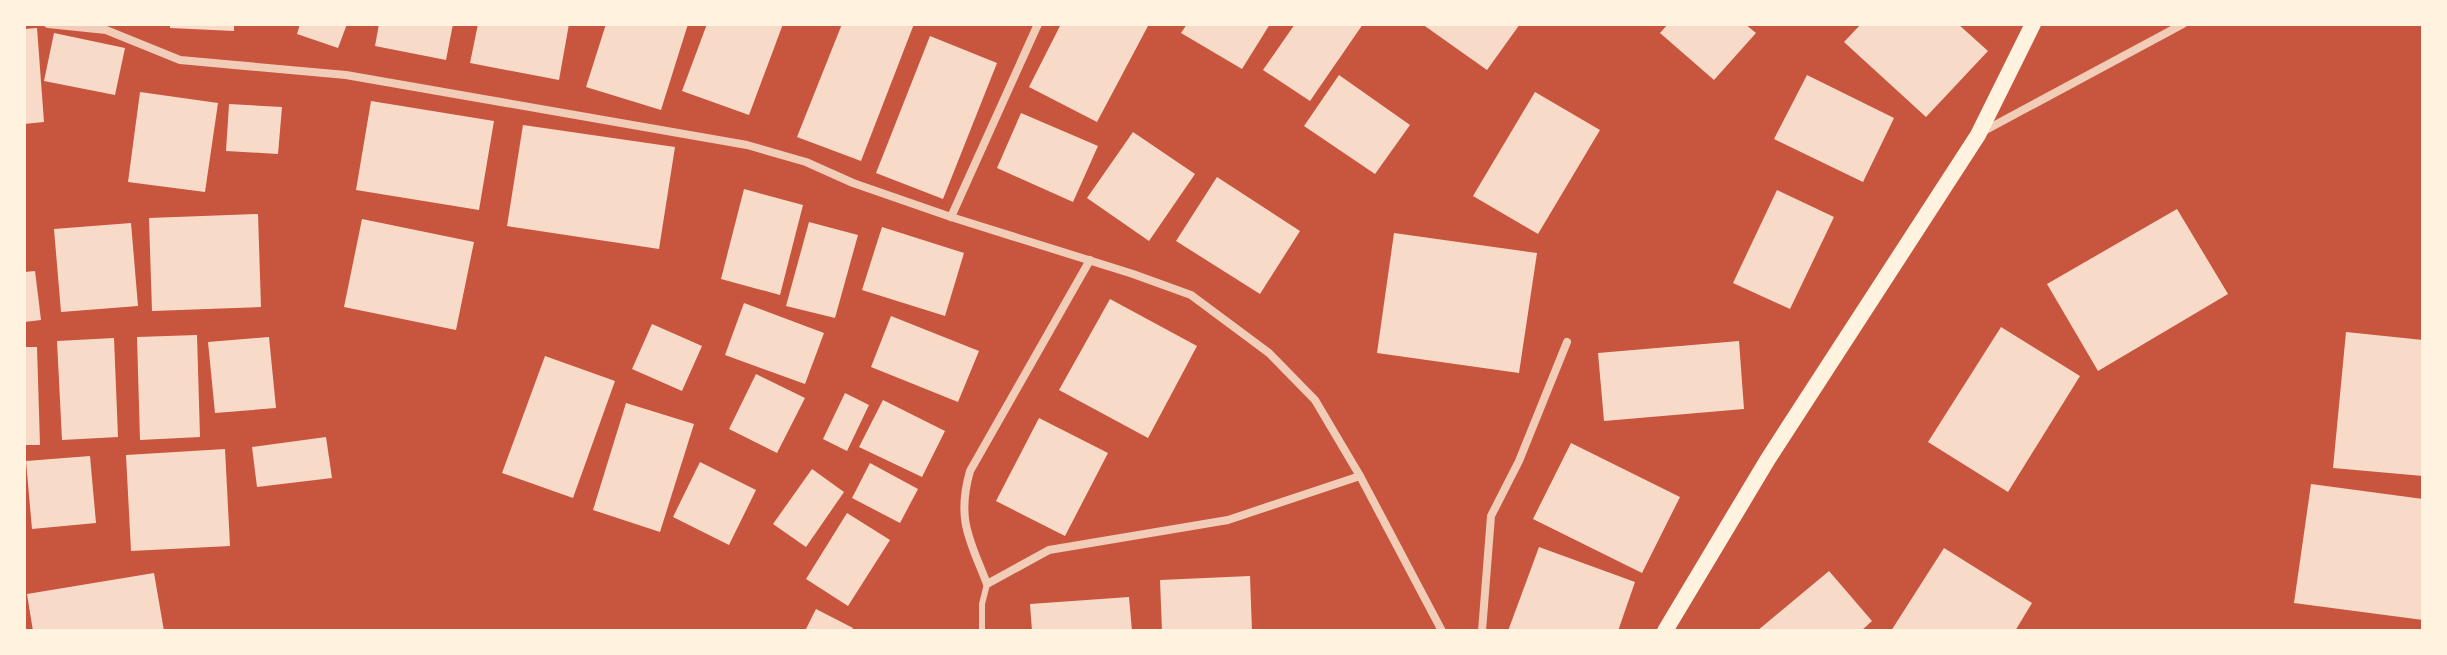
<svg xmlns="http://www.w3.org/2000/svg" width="2447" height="655" viewBox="0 0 2447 655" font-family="Ubuntu,sans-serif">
<rect width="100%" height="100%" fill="#c8553d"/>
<!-- building -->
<g fill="#f7dbc8">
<polygon points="170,24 234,24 234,31 170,28"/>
<polygon points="300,24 347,24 338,48 297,34"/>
<polygon points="379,24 453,24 446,60 375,46"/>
<polygon points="478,24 569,24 559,80 470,63"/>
<polygon points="606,24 688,24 661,110 586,87"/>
<polygon points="707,24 783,24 749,115 682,91"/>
<polygon points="842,24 914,24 861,161 797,137"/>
<polygon points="1061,24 1149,24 1097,122 1029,87"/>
<polygon points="1187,24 1270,24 1242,69 1181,33"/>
<polygon points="1295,24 1363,24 1310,101 1263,70"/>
<polygon points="1422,24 1520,24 1487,70"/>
<polygon points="1668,24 1745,24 1756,33 1714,80 1660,33"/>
<polygon points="1861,24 1958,24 1988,51 1926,117 1844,42"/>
<polygon points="37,28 44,122 24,124 24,29"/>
<polygon points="54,33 125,48 115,95 44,81"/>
<polygon points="930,36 997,63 943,199 876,173"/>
<polygon points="1339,75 1410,125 1375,174 1304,126"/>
<polygon points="1807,75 1894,118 1863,182 1774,139"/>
<polygon points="140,92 218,103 205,192 128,182"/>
<polygon points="1535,92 1600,130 1538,234 1473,196"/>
<polygon points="371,101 494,121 479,210 356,190"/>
<polygon points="229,104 282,107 278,154 226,151"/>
<polygon points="1021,113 1098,146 1073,202 997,168"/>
<polygon points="523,125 675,147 659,249 507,226"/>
<polygon points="1133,132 1195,174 1149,241 1087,198"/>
<polygon points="1217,177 1300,231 1260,294 1176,241"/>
<polygon points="744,189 803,205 780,295 721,279"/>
<polygon points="1777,190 1834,217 1790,309 1733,283"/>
<polygon points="2177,209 2228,294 2098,371 2047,284"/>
<polygon points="258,214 261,307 152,311 149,218"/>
<polygon points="362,219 474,242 456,330 344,307"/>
<polygon points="809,222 858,235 835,318 786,306"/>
<polygon points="131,223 138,306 61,312 54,229"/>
<polygon points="882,227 964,253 945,316 862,290"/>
<polygon points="1394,233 1537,253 1519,373 1377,353"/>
<polygon points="35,271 41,320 24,322 24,272"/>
<polygon points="1110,299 1197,346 1148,438 1059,390"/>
<polygon points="744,303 824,333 805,384 725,355"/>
<polygon points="891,316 979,351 958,402 871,367"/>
<polygon points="652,324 702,346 682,391 632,369"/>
<polygon points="2001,327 2080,376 2008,492 1928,442"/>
<polygon points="2346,332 2423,340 2423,476 2333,468"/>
<polygon points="197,335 200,437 140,440 137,337"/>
<polygon points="269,337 276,408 215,413 208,342"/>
<polygon points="114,338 118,437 62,440 57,341"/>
<polygon points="1739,341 1744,409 1604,421 1598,353"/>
<polygon points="24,347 37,347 40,445 24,445"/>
<polygon points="545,356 615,381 573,498 502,473"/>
<polygon points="756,374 805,398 777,453 729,429"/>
<polygon points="845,393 869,405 847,451 823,439"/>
<polygon points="883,400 945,431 922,477 859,447"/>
<polygon points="626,403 694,424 660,532 593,510"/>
<polygon points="1039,418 1108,453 1065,536 996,501"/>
<polygon points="326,437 332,478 257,487 252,447"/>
<polygon points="1571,443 1680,497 1642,573 1533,519"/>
<polygon points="225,449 230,546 131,551 126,455"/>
<polygon points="90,456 96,523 32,529 26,461"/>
<polygon points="700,462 756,490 729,545 673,517"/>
<polygon points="870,463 918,489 900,523 852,498"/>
<polygon points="812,469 844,492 806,547 773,524"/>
<polygon points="2311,484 2423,499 2423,620 2294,603"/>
<polygon points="847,513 890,540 848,606 806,579"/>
<polygon points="1539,547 1635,582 1618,631 1508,631"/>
<polygon points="1944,548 2032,603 2015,631 1891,631"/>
<polygon points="1829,571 1872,621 1861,631 1757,631"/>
<polygon points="154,573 164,631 33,631 27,594"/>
<polygon points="1250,576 1252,631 1162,631 1160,580"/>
<polygon points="1129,597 1132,631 1032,631 1030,604"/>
<polygon points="816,609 853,628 851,631 805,631"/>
</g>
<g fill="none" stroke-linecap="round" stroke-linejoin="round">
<!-- service -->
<polyline stroke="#f1ccb7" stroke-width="6" points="982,631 982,604 987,584"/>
<!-- minor -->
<g stroke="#f1ccb7" stroke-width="8">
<polyline points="48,24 106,30 180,60 346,75 747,145 806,162 853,183 951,217 1133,274 1191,295 1269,353 1315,400 1360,476 1442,631"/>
<polyline points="1982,132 2183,24"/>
<polyline points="951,217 1038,24"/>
<path d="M1090 260 970 471C956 520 970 540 987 584L1049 550 1228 520 1360 476"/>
<polyline points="1482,631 1491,516 1519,461 1567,342"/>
</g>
<!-- secondary -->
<polyline stroke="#fff3e0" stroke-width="16" points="1665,631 1768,459 1978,135 2033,24"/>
</g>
<!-- border -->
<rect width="2447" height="655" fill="none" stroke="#fff3e0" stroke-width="52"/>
</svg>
